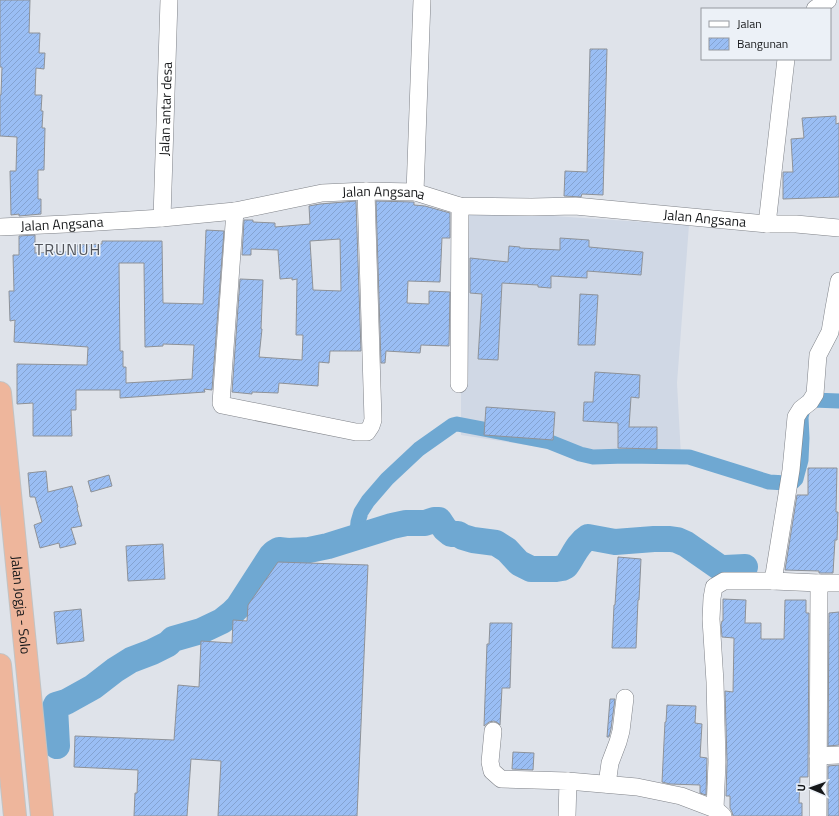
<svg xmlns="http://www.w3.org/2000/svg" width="839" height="816" viewBox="0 0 839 816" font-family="'Titillium Web',sans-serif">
<defs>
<pattern id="building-hatch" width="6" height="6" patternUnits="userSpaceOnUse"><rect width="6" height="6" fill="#9abef4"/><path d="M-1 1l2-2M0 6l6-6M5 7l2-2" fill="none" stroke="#84a3d1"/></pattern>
</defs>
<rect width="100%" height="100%" fill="#dfe3ea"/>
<!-- built -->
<polygon fill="#d0d8e5" points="461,210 689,225 677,383 681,456 565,451 461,435"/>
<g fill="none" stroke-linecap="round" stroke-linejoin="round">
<!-- canal -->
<polyline stroke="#6fa8d2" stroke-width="15" points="352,538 357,533 358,522 361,512 368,501 387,479 419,449 453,425 457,424 478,428 550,442 580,454 593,457 626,456 689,457 769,482 786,483 793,482 796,479 797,475 801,460 802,438 801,417 803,409 806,404 809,401 813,400 839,401"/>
<!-- river -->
<path stroke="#6fa8d2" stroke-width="26" d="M57 746 55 707 56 705 66 702 93 687 115 670 131 660 152 652 168 644 173 639 201 631 222 621 232 613 238 607 271 556 274 553 279 550 288 551 309 550 328 546 392 526 406 523H425L434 520H439L445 529 451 534H458L463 537 473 540 496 543 507 550 519 563 531 569H556L562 568 566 566C573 557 577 544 588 537L615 542 654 539H670L677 540 686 544 719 567 725 568 745 567"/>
</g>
<!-- building -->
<g fill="url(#building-hatch)" stroke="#8e9298" fill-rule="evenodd">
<polygon points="0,0 30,0 29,33 40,33 39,53 45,53 44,69 36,68 35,95 42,95 41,111 43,111 42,128 45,128 44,170 38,170 38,199 41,199 41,214 19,216 19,214 11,215 10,171 16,171 17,137 0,136 0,95 1,95 2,67 0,67"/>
<polygon points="590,49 607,49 603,195 582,194 581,197 564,196 565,171 587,172"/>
<polygon points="836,116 836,124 839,123 839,197 783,199 783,172 793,172 791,139 804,138 802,118"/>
<path d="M356 201 361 351H330L329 363 319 362 318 386 279 383 278 393 252 392V394L232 392 240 279 263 280 261 329H262L259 357 302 360 303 335H296L297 279 292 280V278L280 279 278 250 251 249V255H242L244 220H253V222L275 223V227L310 224 309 206 320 204ZM340 239 341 291 313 290 310 241Z"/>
<polygon points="376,201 413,202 414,202 414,205 425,206 450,213 450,238 442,238 440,282 408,281 407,303 429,304 429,291 450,292 449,346 421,345 420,353 386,351 385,363 381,363"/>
<path d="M206 230 224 231 212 390 204 389 205 392 120 398V390H76V410H71L72 436H33V403L17 404V364L87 365 88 347 14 342 15 320 10 321 9 291H14L13 255H19V236L35 235V253L77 251V245L102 244V241H162L163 303 203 304ZM119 263H144L145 347 163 346V344L194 345 192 379 126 383V367H123V351H120Z"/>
<polygon points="560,238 589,240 589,247 643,252 641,275 587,271 587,278 551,276 551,288 538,287 538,285 502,283 498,360 478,359 482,294 470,293 470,258 508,262 509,246 520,247 520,248 560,250"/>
<polygon points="580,294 598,295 595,345 578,345"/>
<polygon points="595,372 640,375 639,398 631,397 629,427 657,427 657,449 618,448 618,423 583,421 584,402 593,402"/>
<polygon points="486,407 555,412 553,440 484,435"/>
<polygon points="808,468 837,468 836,512 838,512 837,540 835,540 833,573 819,573 819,571 785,570 797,495 808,495"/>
<polygon points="46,471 48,492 72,486 78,507 77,508 82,526 71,528 76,544 60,548 59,543 40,548 34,525 42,522 35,497 30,497 28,473"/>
<polygon points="109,475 112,486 91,492 88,481"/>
<polygon points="163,544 165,579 128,581 126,546"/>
<polygon points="618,557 641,559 639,600 638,600 636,648 612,648 614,605 615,605"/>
<polygon points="278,562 368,565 357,816 218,816 221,761 191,759 187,816 134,816 135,793 137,793 138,770 74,767 75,736 174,740 178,685 199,687 201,641 232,643 233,620 247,621 248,605"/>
<polygon points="723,599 746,600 745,623 761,623 761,639 784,639 785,600 806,600 806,613 809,613 808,777 800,777 799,803 802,803 802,816 733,816 732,812 730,808 730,796 726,796 727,762 725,691 733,692 734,638 722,637 721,625 722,621 723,621"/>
<polygon points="81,609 84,641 57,644 54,612"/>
<polygon points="839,612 839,745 828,746 829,613"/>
<polygon points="490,623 512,623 510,688 502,688 500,725 498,723 494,721 489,722 484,726 487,644 489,644"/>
<polygon points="610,699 615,699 611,729 609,737 607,737"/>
<polygon points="667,705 696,706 695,723 702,724 700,757 707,758 706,795 700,793 700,785 670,784 662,782 665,722 666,722"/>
<polygon points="513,752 534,753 533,770 512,769"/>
<polygon points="839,765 839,816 828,816 828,766"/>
</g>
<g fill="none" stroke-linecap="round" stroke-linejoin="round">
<defs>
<g id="minor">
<polyline points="815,9 828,0"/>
<polyline points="415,192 422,0"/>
<polyline points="235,211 221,403 222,405 356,432 367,432 371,426 373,420 366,191"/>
<path id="s1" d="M162 218 169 0"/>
<polyline points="767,224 786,59"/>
<path id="s2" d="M0 227 66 224 162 218 235 211 322 193 366 191 415 192 460 206 532 207 575 206 767 224H796L839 228"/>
<polyline points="459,384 460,206"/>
<polyline points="773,581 791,470 796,417 801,409 810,402 815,394 818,355 830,332 834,308 839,281"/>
<polyline points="493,731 490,762 492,771 501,779 568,781 567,816"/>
<polyline points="818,756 839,755"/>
<polyline points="568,781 637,787 681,796 715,809 723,816"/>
<polyline points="607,784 610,763 618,742 621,731 625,698"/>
<polyline points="715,809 717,762 715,682 711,619 712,598 714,587 724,581 773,581 819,583 839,583"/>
<polyline points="818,816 819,583"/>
</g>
<g id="trunk">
<path id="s3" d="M0 393 42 816"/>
<polyline points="0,665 15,816"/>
</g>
</defs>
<!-- minor casing -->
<use href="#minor" stroke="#7f8288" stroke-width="18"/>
<!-- trunk casing -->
<use href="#trunk" stroke="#c2c3c3" stroke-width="24"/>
<!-- minor -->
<use href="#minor" stroke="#fff" stroke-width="17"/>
<!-- trunk -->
<use href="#trunk" stroke="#eeb69c" stroke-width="22"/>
</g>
<g text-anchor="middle" stroke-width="3" stroke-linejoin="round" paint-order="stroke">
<!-- street labels -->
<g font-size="14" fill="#16181a" stroke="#ecf1f7">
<text dy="5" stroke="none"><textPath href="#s1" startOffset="109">Jalan antar desa</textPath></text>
<text dy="5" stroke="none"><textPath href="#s2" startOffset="386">Jalan Angsana</textPath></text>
<text dy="5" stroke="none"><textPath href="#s2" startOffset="710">Jalan Angsana</textPath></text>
<text dy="5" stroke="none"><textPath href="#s2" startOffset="62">Jalan Angsana</textPath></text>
<text dy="5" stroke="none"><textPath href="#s3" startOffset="213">Jalan Jogja - Solo</textPath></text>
</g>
<!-- quarter labels -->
<g font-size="16" letter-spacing="1" fill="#51545a" stroke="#ecf1f7">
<text x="68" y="255">TRUNUH</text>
</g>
</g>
<!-- legend -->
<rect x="701" y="8" width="130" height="52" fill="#ecf1f7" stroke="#969a9f"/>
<rect x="709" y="21" width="20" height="6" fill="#ffffff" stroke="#969a9f"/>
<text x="737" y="28" font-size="12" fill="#16181a">Jalan</text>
<rect x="709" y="38" width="20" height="12" fill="url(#building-hatch)" stroke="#969a9f"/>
<text x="737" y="48" font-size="12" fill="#16181a">Bangunan</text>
<!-- north arrow -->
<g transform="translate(811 788) rotate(272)" stroke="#ecf1f7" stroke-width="3" paint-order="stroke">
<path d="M0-3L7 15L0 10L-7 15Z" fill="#16181a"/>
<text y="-6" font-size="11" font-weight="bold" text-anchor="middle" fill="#16181a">U</text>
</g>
</svg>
